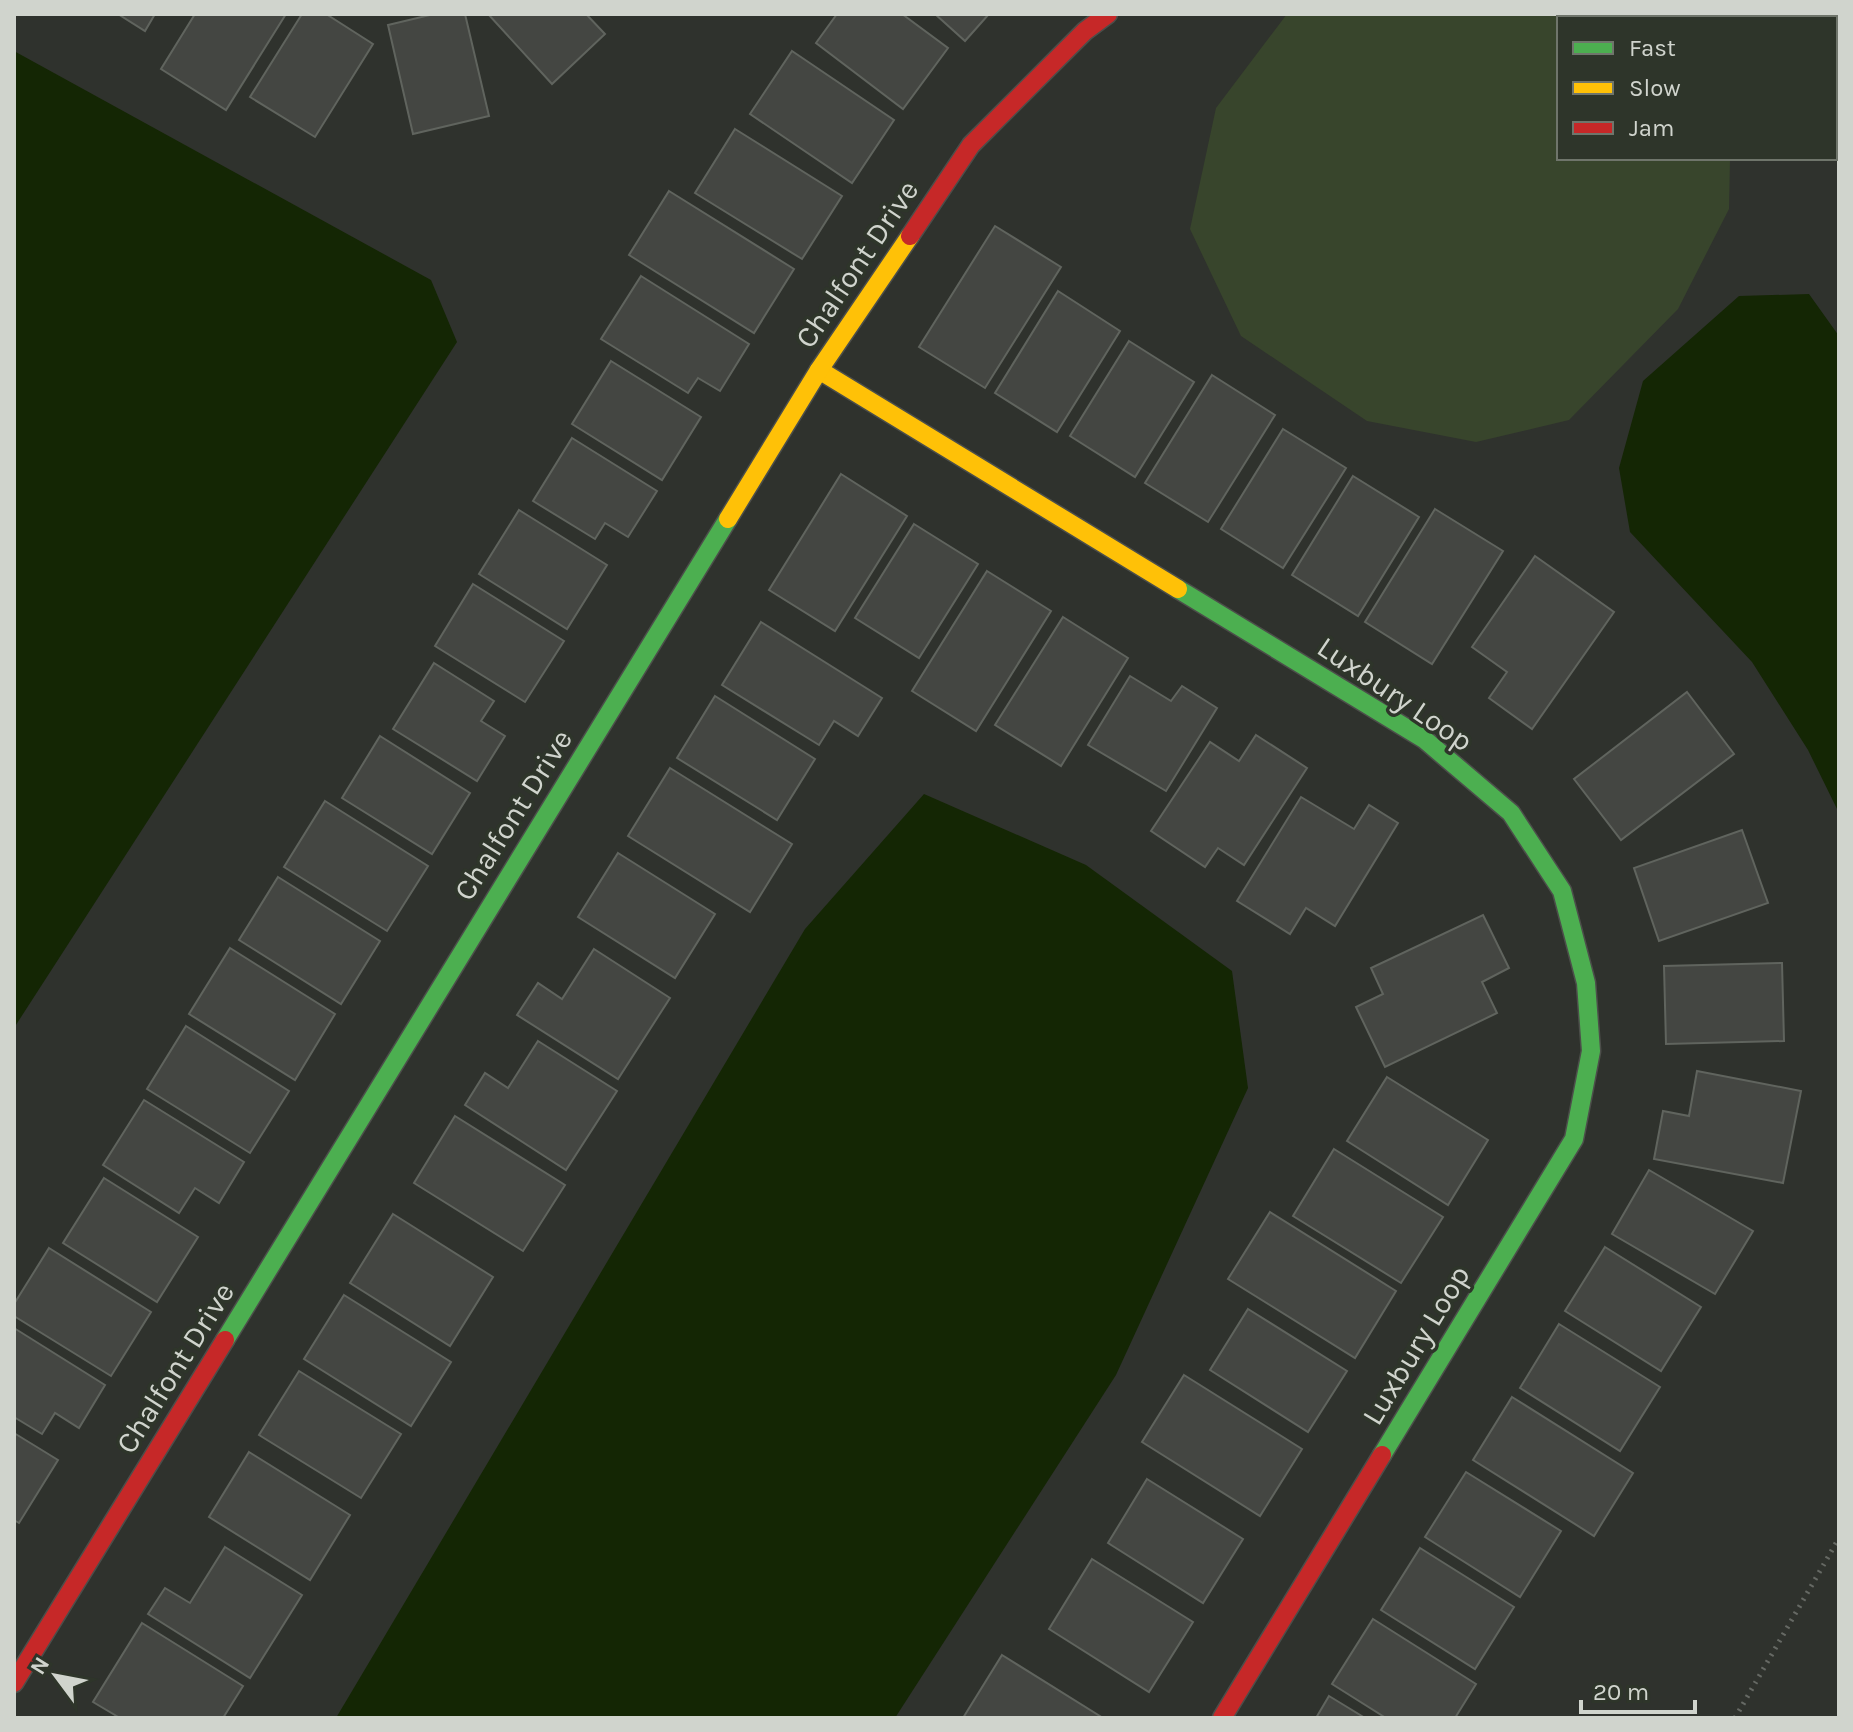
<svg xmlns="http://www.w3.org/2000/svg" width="1853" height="1732" viewBox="0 0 1853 1732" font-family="Karla,sans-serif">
<rect width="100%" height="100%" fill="#2f322d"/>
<!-- green -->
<polygon fill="#38452c" points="1287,14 1679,14 1681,18 1559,18 1559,158 1730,158 1729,209 1678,309 1569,420 1476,442 1367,421 1241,336 1190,229 1216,108"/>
<!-- water -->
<g fill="#142604">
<polygon points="14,51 431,280 457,342 14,1028"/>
<polygon points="1809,294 1839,336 1839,813 1808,750 1752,662 1630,532 1619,468 1643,381 1739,296"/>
<polygon points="924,794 1086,865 1232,971 1248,1088 1116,1375 895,1718 336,1718 805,929"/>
</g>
<!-- building -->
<g fill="#444642" stroke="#60645e" stroke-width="2">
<polygon points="118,14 155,14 145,31"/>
<polygon points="195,14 286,14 226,110 161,69"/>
<polygon points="302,14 326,14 373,44 315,137 250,97"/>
<polygon points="434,14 465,14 489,116 413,134 388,25"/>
<polygon points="488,14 586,14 605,34 552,84"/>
<polygon points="837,14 902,14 948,48 903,109 816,43"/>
<polygon points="935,14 989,14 965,41"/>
<polygon points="792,51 894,120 852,183 750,114"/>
<polygon points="735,129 842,196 802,259 695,193"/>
<polygon points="669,191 794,269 754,333 629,255"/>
<polygon points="995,226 1061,267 985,388 919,347"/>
<polygon points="641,276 749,344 720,391 698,378 688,393 601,339"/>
<polygon points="1058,291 1120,331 1057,432 995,393"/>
<polygon points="1129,341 1194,382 1135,477 1070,436"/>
<polygon points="611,361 701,417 662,480 572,424"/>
<polygon points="1212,375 1275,415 1208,522 1145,483"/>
<polygon points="1283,429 1346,468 1283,568 1221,529"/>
<polygon points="572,438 657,491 628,537 605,523 595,539 533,501"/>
<polygon points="841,474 907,516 835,631 769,590"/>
<polygon points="1353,476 1419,517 1358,616 1292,575"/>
<polygon points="1435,509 1503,551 1432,664 1365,622"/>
<polygon points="519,510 607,565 567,629 479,574"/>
<polygon points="914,524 978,564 919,658 855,618"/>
<polygon points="1535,556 1614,612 1532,729 1489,698 1507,672 1472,647"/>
<polygon points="987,571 1051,611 976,731 912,691"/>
<polygon points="473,584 564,641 525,702 435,646"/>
<polygon points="1063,617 1128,658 1061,766 995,725"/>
<polygon points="761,622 882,698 858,736 834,721 819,745 722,685"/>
<polygon points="434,663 494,701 481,721 505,736 477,781 393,729"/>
<polygon points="1130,676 1171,701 1182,686 1217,708 1166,791 1088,745"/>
<polygon points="1687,692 1734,754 1621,840 1574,779"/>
<polygon points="715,696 815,759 777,820 677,758"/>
<polygon points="1256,735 1307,768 1244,865 1218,848 1205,867 1151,831 1210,742 1239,761"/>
<polygon points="380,736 470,793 432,854 342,798"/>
<polygon points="670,768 792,844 750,912 628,836"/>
<polygon points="1301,797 1354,829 1369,805 1398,823 1335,926 1306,908 1290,934 1237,901"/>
<polygon points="325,801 428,866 387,931 284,867"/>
<polygon points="1742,830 1768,903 1659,941 1634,868"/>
<polygon points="618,853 715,914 675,978 578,917"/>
<polygon points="278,877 380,941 341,1004 239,940"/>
<polygon points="1483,915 1509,968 1482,982 1497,1013 1385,1067 1356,1007 1383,994 1371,968"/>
<polygon points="230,948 335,1014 295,1080 189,1014"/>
<polygon points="594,949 670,998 618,1079 517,1015 538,983 562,999"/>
<polygon points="1782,963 1784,1041 1666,1044 1664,966"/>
<polygon points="186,1026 289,1091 250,1153 147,1089"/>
<polygon points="538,1041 617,1091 566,1170 465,1105 485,1073 508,1088"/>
<polygon points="1697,1071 1801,1091 1783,1183 1654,1159 1663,1111 1689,1116"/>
<polygon points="1387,1077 1488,1140 1448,1205 1347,1141"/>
<polygon points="144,1100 244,1162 219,1203 195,1188 179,1213 103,1165"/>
<polygon points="455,1116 565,1185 523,1251 414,1183"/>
<polygon points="1334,1149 1443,1217 1401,1283 1293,1216"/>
<polygon points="1649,1170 1753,1231 1715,1294 1612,1234"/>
<polygon points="104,1178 198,1237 157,1302 63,1243"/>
<polygon points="1270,1212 1396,1291 1355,1358 1228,1279"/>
<polygon points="393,1214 493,1277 450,1346 350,1283"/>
<polygon points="1605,1247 1701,1307 1661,1371 1565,1311"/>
<polygon points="49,1248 151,1312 111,1376 14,1316 14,1304"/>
<polygon points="344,1295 451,1362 411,1426 304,1359"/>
<polygon points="1248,1309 1347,1371 1308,1432 1210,1370"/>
<polygon points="1559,1324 1660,1387 1620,1451 1520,1388"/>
<polygon points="14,1328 105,1385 79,1428 55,1413 42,1434 14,1417"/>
<polygon points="299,1371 401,1434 361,1498 259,1435"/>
<polygon points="1184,1375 1302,1449 1260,1516 1142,1442"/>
<polygon points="1512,1397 1633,1473 1594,1536 1473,1460"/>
<polygon points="14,1433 58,1460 19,1523 14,1520"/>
<polygon points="249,1452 350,1515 310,1580 209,1517"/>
<polygon points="1466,1472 1561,1531 1520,1597 1425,1537"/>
<polygon points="1147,1479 1243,1539 1203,1603 1108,1543"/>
<polygon points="225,1547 302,1595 250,1678 148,1614 165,1588 190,1603"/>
<polygon points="1420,1548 1514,1607 1475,1669 1381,1610"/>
<polygon points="1092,1559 1193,1622 1149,1692 1049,1629"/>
<polygon points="1373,1619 1476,1684 1455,1718 1386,1718 1332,1684"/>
<polygon points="142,1623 243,1686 223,1718 120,1718 93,1702"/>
<polygon points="1002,1655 1103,1718 963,1718"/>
<polygon points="1329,1696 1365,1718 1316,1718"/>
</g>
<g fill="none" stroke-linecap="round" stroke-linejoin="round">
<defs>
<g id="fast">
<polyline points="1835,30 1839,39"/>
<polyline points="1178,589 1424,739 1511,813 1562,891 1586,983 1591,1051 1574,1139 1382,1455"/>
<polyline points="225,1340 728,519"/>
</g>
<g id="slow">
<polyline points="819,370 1178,589"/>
<polyline points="728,519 819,370 910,236"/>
</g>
<g id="jam">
<polyline points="910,236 971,145 1085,31 1108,14"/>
<polyline points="14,1683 225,1340"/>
<polyline points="1222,1718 1382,1455"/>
</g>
</defs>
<!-- fast casing -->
<use href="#fast" stroke="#4c4e4a" stroke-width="21"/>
<!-- slow casing -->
<use href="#slow" stroke="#4c4e4a" stroke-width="21"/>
<!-- jam casing -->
<use href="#jam" stroke="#4c4e4a" stroke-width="21"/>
<!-- path -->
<polyline stroke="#666964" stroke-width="5" stroke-dasharray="2 6" stroke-linecap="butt" points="1735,1718 1839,1538"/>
<!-- fast -->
<use href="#fast" stroke="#4caf50" stroke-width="18"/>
<!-- slow -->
<use href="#slow" stroke="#ffc107" stroke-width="18"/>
<!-- jam -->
<use href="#jam" stroke="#c62828" stroke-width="18"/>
</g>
<g text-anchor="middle" stroke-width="7" stroke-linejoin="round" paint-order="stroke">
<!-- street labels -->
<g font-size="30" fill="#d0d4cd" stroke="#2e352a">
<text transform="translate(857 264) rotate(-56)" y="10">Chalfont Drive</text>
<text transform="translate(1395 694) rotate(34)" y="10">Luxbury Loop</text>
<text transform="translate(513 815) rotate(-58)" y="10">Chalfont Drive</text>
<text transform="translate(1416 1345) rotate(-59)" y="10">Luxbury Loop</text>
<text transform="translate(175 1368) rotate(-58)" y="10">Chalfont Drive</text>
</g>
</g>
<!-- border -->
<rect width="1853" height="1732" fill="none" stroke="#d0d4cd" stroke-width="32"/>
<!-- legend -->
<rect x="1557" y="16" width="280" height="144" fill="#2e352a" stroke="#6f756b" stroke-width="2"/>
<rect x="1573" y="42" width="40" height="12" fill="#4caf50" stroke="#6f756b" stroke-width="2"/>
<text x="1629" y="56" font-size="24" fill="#d0d4cd">Fast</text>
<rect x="1573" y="82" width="40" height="12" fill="#ffc107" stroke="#6f756b" stroke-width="2"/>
<text x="1629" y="96" font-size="24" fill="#d0d4cd">Slow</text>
<rect x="1573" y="122" width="40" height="12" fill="#c62828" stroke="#6f756b" stroke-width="2"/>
<text x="1629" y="136" font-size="24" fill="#d0d4cd">Jam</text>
<!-- north arrow -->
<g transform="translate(56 1676) rotate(302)" stroke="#2e352a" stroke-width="6" paint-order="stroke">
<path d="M0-6L14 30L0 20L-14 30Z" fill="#d0d4cd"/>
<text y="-12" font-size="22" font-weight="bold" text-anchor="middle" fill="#d0d4cd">N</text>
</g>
<!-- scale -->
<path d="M1581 1700v12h114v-12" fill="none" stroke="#d0d4cd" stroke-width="4"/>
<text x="1593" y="1700" font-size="24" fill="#d0d4cd" stroke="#2e352a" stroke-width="6" paint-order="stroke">20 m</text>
</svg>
